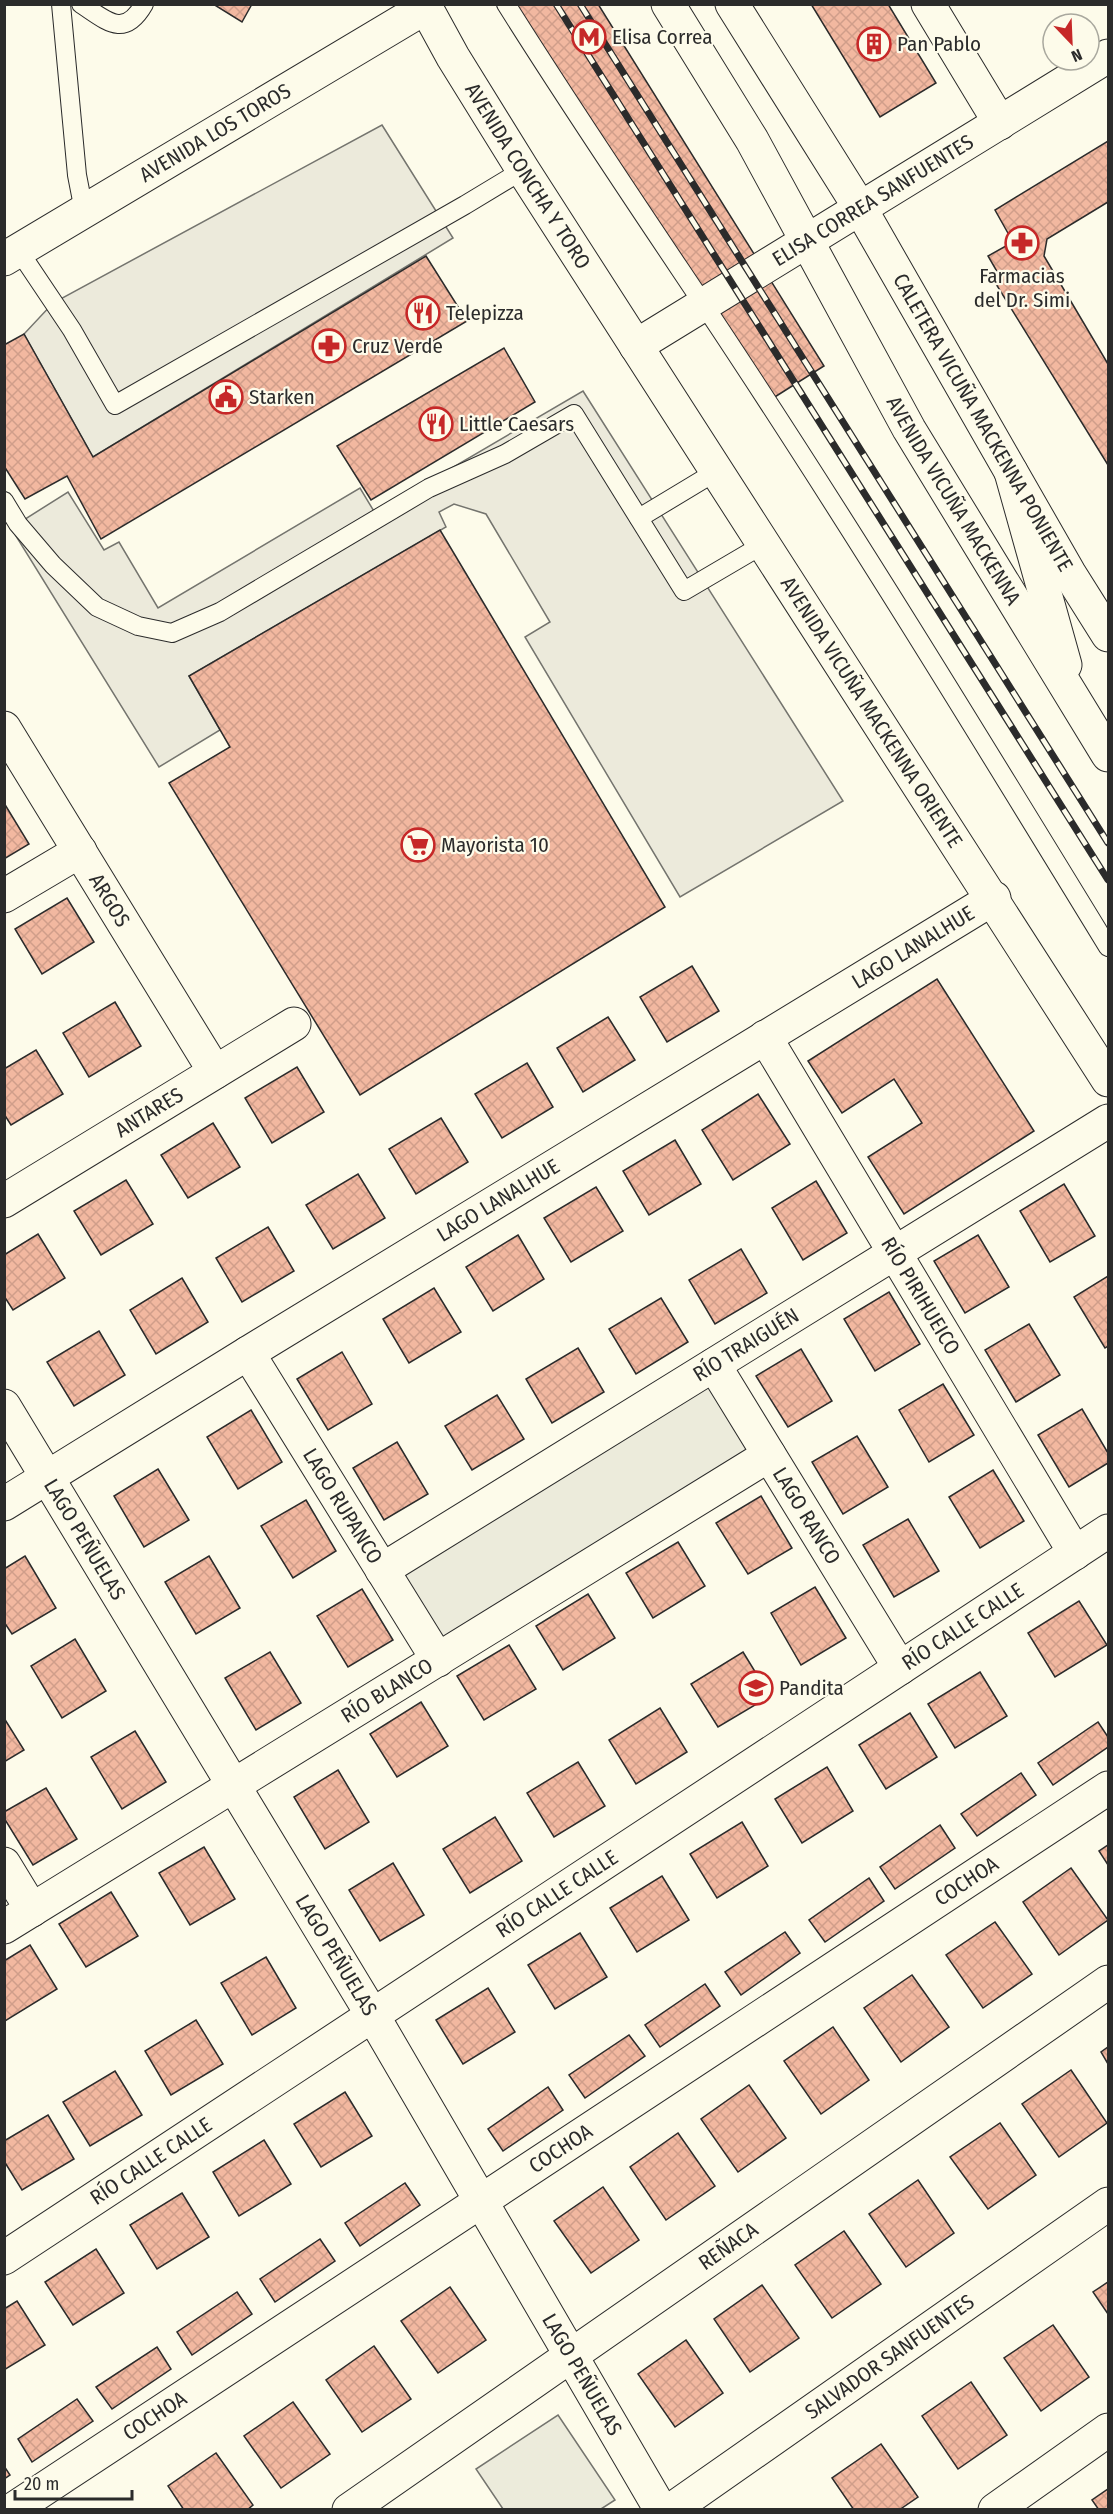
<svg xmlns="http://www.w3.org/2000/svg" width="1113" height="2514" viewBox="0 0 1113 2514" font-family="'Fira Sans Condensed',sans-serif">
<defs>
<pattern id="building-cross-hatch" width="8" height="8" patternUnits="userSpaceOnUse" patternTransform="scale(1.5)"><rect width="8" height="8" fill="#f2b8a0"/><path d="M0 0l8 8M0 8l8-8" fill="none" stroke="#d09e8a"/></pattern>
</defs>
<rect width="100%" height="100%" fill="#fdfbea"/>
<!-- green -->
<g fill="#ecebdb" stroke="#74746e" stroke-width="1.5">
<polygon points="706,1376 749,1450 443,1640 396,1571"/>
<polygon points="558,2415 615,2500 601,2509 503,2509 476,2469"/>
</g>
<!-- parking -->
<g fill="#eceadb" stroke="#74746e" stroke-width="1.5">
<polygon points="382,125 453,238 93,457 24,334 53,303"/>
<polygon points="583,391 843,801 680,897 525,637 550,622 486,514 454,504 439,512 446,527 189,676 220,730 159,767 11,528 68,492 104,550 119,542 158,608 360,488 375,513"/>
</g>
<!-- building -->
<g fill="url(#building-cross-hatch)" stroke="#2b2b2b" stroke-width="1.5">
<polygon points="213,4 252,4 242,22"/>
<polygon points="511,4 598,4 824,366 762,405"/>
<polygon points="811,4 888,4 936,83 880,117"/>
<polygon points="1108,141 1108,202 1047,239 1044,256 1108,364 1108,465 996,284 1002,280 988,256 1006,246 1009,235 995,210"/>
<polygon points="426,256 467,321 101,539 67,476 25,499 4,466 4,345 24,334 93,457"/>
<polygon points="504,348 535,402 371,500 337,446"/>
<polygon points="440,530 665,907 360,1095 169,783 230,747 189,676"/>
<polygon points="4,803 29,844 4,859"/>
<polygon points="67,898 94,942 42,974 15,929"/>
<polygon points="692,966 719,1011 667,1042 640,997"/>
<polygon points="937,979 1034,1131 904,1214 868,1157 922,1123 894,1079 842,1113 808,1061"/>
<polygon points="115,1002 141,1046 89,1077 63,1033"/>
<polygon points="608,1017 635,1060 583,1092 557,1048"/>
<polygon points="36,1050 63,1094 11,1125 4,1114 4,1069"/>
<polygon points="527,1063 553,1107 502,1138 475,1094"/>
<polygon points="297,1067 324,1112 272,1143 245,1098"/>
<polygon points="758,1094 790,1144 733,1180 702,1130"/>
<polygon points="441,1118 468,1162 416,1194 389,1149"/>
<polygon points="213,1123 240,1167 188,1198 161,1155"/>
<polygon points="675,1140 701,1184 649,1215 623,1171"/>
<polygon points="358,1174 385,1218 333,1249 306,1205"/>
<polygon points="126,1180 153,1224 101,1255 74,1211"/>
<polygon points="816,1181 847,1233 803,1260 772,1208"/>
<polygon points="1064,1184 1095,1236 1050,1262 1020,1211"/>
<polygon points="596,1187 623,1231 571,1262 544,1218"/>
<polygon points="268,1227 294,1271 242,1302 216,1258"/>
<polygon points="38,1234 65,1278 13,1310 4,1296 4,1255"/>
<polygon points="518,1235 544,1279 493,1311 466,1267"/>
<polygon points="978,1235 1009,1287 965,1313 934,1261"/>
<polygon points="741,1249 767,1293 715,1324 689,1280"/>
<polygon points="1108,1276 1108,1346 1105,1348 1074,1297"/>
<polygon points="182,1278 208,1322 156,1354 130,1310"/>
<polygon points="434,1288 461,1332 409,1363 383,1319"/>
<polygon points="889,1292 920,1344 875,1371 844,1319"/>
<polygon points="661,1298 688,1342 636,1374 609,1329"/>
<polygon points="1029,1324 1060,1375 1016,1402 985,1350"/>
<polygon points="99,1331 125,1375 74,1406 47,1362"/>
<polygon points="578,1348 604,1392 552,1423 526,1379"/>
<polygon points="801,1349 832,1401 788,1427 756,1376"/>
<polygon points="342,1352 372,1404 328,1430 297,1379"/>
<polygon points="943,1384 974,1435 929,1462 899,1410"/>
<polygon points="497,1395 524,1439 472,1470 445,1426"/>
<polygon points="1082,1409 1108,1453 1108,1463 1069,1487 1038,1435"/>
<polygon points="251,1410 282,1462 238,1489 207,1437"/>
<polygon points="857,1436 888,1487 843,1514 812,1462"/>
<polygon points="397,1442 428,1494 384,1520 353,1468"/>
<polygon points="158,1469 189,1520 144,1547 114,1496"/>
<polygon points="993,1470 1024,1521 980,1548 949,1497"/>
<polygon points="761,1496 792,1548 748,1574 716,1523"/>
<polygon points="306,1500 336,1551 293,1578 261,1526"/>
<polygon points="908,1519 939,1571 894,1597 863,1545"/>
<polygon points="678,1542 705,1586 653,1618 626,1573"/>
<polygon points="25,1556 56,1608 12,1634 4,1622 4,1569"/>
<polygon points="209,1556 240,1608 196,1634 165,1582"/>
<polygon points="815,1587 846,1638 801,1665 771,1613"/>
<polygon points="362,1589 393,1640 348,1667 317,1616"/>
<polygon points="588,1594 615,1638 563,1670 536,1626"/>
<polygon points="1079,1601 1107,1645 1055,1677 1028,1633"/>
<polygon points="75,1639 106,1691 62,1718 31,1666"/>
<polygon points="509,1645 536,1689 484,1720 457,1676"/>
<polygon points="270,1652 301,1703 256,1730 225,1678"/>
<polygon points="743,1652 770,1696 718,1727 691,1684"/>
<polygon points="980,1672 1007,1716 955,1748 928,1704"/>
<polygon points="421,1702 448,1746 397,1777 370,1734"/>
<polygon points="660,1708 687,1752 636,1784 609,1740"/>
<polygon points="910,1713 937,1757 886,1789 859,1745"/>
<polygon points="4,1718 24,1750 4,1762"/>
<polygon points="1098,1722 1108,1737 1108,1747 1053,1785 1038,1763"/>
<polygon points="135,1731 166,1782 122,1809 91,1757"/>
<polygon points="578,1762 605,1806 554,1837 527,1793"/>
<polygon points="827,1767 853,1811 802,1843 775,1799"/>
<polygon points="338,1770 369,1822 325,1849 294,1797"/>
<polygon points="1021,1773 1036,1795 977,1836 961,1814"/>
<polygon points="46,1788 77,1839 33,1865 4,1818 4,1812"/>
<polygon points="495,1817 522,1861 470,1893 443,1849"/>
<polygon points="742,1822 768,1866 717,1898 690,1854"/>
<polygon points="940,1825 955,1848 895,1889 880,1867"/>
<polygon points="1108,1845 1108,1865 1099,1851"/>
<polygon points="204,1847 235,1899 190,1925 159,1873"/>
<polygon points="393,1863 424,1915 380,1941 349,1890"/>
<polygon points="1071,1868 1108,1920 1059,1955 1023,1902"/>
<polygon points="662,1876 689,1920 637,1952 610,1908"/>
<polygon points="869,1878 884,1901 825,1942 809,1920"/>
<polygon points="111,1892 138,1936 86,1967 59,1924"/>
<polygon points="995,1922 1032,1974 983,2008 946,1955"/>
<polygon points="785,1932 800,1953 741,1995 725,1972"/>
<polygon points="580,1933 607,1977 555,2009 528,1965"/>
<polygon points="30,1945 57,1989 5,2021 4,1961"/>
<polygon points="266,1957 296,2008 252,2035 221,1983"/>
<polygon points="912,1975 949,2027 901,2062 864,2008"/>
<polygon points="705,1984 720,2006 660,2047 645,2025"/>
<polygon points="488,1988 515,2032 463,2064 436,2020"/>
<polygon points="196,2020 223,2064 171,2095 145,2051"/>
<polygon points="833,2027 869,2080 821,2114 784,2061"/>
<polygon points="629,2035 645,2056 585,2098 569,2075"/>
<polygon points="1108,2047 1108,2064 1101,2052"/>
<polygon points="1071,2070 1107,2123 1059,2157 1022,2104"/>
<polygon points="115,2071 142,2115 90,2146 63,2102"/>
<polygon points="749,2085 786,2138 738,2172 701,2119"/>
<polygon points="548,2087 563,2110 503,2151 488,2129"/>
<polygon points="345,2092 372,2136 321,2167 294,2124"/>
<polygon points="48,2115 74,2159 22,2190 4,2161 4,2141"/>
<polygon points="1000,2123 1036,2175 988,2209 950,2157"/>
<polygon points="678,2133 715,2186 666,2220 630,2167"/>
<polygon points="264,2140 291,2184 239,2216 213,2172"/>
<polygon points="918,2180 954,2233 906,2267 869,2214"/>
<polygon points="405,2183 420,2205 360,2246 345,2223"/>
<polygon points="603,2187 639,2240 591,2273 554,2221"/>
<polygon points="182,2193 209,2237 157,2269 130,2225"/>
<polygon points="844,2231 881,2284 832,2318 795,2265"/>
<polygon points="320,2239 335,2261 275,2302 260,2279"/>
<polygon points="96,2249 124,2293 73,2325 45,2282"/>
<polygon points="1108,2282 1108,2314 1093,2292"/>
<polygon points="762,2285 799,2338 750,2372 714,2319"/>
<polygon points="450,2287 486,2340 438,2373 401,2321"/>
<polygon points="237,2292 252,2314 192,2355 177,2332"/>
<polygon points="17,2301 45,2345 4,2370 4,2309"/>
<polygon points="1053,2325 1089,2377 1041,2411 1004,2358"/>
<polygon points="686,2340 723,2393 675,2427 638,2374"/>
<polygon points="374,2346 411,2399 362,2432 326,2380"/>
<polygon points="157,2347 171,2369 112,2409 96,2387"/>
<polygon points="971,2382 1007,2435 958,2469 922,2416"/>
<polygon points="77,2399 93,2421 32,2462 18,2439"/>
<polygon points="293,2402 330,2454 281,2488 244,2436"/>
<polygon points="881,2444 918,2497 899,2510 854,2510 832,2478"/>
<polygon points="216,2453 253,2505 247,2510 184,2510 168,2486"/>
<polygon points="4,2466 10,2475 4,2479"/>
<polygon points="1108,2489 1108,2510 1099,2510 1092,2500"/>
</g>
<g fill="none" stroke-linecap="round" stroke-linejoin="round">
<defs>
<g id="service">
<polyline points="61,4 77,175 84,211"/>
<path d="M81 4C107 21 124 39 144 4"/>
<path d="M506 4C570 106 637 205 704 305 844 515 976 731 1108 947"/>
<polyline points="19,251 72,330 115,405 465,205 523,170"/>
<polyline points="4,501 18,524 53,565 97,607 138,626 172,633 220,612 429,488 505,454 574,414 684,591 764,544"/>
<polyline points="639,518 717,471"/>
</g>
<g id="minor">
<polyline points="928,4 1000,123"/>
<path id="s1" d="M4 728 215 1072"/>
<polyline points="4,896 80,851"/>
<path id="s2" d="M765 1037 1075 1553"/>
<path id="s3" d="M4 1201 294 1024"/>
<path id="s4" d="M248 1353 438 1660"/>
<path id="s5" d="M714 1365 900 1668"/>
<path id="s6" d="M4 1406 373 2016 661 2510"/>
<path id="s7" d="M4 1504 248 1353 994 898"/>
<path id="s8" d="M382 1570 1108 1121"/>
<polyline points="4,1864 32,1910"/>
<path id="s9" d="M4 1927 769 1455"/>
<path id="s10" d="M4 2258 1108 1531"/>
<path id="s11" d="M12 2510 1108 1788"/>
<path id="s12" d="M349 2510 1108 1982"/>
<path id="s13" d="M671 2510 1108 2204"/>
<polyline points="995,2510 1108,2430"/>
</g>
<g id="tertiary">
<path id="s14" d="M732 4 860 208 1069 573 1108 635"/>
<path id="s15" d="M4 259 426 7"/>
<path id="s16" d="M636 346 1108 56"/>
</g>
<g id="primary">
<path id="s17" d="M424 4 453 57 523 170 1108 1080"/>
<path id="s18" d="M668 4 752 140 909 429 1108 755"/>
<polyline points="1011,472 1065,665"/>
</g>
</defs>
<!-- service casing -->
<use href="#service" stroke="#2b2b2b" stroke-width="20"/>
<!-- minor casing -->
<use href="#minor" stroke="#2b2b2b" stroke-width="35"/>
<!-- tertiary casing -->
<use href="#tertiary" stroke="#2b2b2b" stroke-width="35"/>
<!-- primary casing -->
<use href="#primary" stroke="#2b2b2b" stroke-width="35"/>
<!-- service -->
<use href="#service" stroke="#fdfbea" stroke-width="18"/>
<!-- minor -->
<use href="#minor" stroke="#fdfbea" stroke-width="33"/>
<!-- tertiary -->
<use href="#tertiary" stroke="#fdfbea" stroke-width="33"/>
<!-- primary -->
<use href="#primary" stroke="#fdfbea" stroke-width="33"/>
<defs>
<g id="rail">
<polyline points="556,4 1108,880"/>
<polyline points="580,4 1108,843"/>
</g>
</defs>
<!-- rail casing -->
<use href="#rail" stroke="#2b2b2b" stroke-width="7"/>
<!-- rail -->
<use href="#rail" stroke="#fdfbea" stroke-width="4.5" stroke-dasharray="14" stroke-linecap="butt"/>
</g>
<!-- icons -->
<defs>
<symbol id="metro-ring" viewBox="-11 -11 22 22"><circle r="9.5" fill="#fdfbea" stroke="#c62828" stroke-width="1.5"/><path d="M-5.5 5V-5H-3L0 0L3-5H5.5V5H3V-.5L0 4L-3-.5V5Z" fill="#c62828"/></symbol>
<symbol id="building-ring" viewBox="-11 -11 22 22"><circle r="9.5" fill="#fdfbea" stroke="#c62828" stroke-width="1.5"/><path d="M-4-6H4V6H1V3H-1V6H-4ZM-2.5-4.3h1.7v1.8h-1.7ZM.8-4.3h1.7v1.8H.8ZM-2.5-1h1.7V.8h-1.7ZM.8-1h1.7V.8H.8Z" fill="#c62828"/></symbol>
<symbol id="pharmacy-ring" viewBox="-11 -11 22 22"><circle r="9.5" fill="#fdfbea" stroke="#c62828" stroke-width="1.5"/><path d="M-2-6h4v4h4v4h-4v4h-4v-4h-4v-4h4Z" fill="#c62828"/></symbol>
<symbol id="restaurant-ring" viewBox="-11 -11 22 22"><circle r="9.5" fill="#fdfbea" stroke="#c62828" stroke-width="1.5"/><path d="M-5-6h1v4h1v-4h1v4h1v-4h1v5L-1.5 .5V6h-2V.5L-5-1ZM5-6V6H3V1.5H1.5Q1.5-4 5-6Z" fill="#c62828"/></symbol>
<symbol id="civic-ring" viewBox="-11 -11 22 22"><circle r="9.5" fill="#fdfbea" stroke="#c62828" stroke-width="1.5"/><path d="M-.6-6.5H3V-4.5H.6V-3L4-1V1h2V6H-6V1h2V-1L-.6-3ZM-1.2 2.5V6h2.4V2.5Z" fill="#c62828"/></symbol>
<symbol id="supermarket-ring" viewBox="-11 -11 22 22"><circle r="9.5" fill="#fdfbea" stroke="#c62828" stroke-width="1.5"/><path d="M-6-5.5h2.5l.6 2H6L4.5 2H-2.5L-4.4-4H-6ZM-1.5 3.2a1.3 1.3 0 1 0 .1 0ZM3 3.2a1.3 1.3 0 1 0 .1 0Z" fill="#c62828"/></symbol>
<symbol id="school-ring" viewBox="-11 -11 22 22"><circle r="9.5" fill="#fdfbea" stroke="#c62828" stroke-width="1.5"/><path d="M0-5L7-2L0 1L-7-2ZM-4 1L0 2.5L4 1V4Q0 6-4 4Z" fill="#c62828"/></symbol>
</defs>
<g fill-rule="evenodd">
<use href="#metro-ring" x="570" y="18" width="38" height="38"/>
<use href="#building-ring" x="855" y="25" width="38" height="38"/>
<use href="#pharmacy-ring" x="1003" y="224" width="38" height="38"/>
<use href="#restaurant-ring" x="404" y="294" width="38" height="38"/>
<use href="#pharmacy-ring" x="310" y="327" width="38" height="38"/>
<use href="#civic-ring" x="207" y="378" width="38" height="38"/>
<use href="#restaurant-ring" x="417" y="405" width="38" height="38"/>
<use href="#supermarket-ring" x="399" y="826" width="38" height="38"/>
<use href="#school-ring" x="737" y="1669" width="38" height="38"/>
</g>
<g text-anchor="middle" stroke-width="4.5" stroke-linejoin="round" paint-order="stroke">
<!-- poi labels -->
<g font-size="21" fill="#2b2b2b" stroke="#fdfbea" text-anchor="start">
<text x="612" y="44">Elisa Correa</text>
<text x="897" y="51">Pan Pablo</text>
<text x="1022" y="283" text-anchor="middle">Farmacias<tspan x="1022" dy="24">del Dr. Simi</tspan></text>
<text x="446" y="320">Telepizza</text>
<text x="352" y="353">Cruz Verde</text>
<text x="249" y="404">Starken</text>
<text x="459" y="431">Little Caesars</text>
<text x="441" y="852">Mayorista 10</text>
<text x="779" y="1695">Pandita</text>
</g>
<!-- street labels -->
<g font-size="21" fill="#2b2b2b" stroke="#fdfbea">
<text dy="7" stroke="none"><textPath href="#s15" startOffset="246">AVENIDA LOS TOROS</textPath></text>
<text dy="7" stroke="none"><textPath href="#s17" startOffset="201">AVENIDA CONCHA Y TORO</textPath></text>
<text dy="7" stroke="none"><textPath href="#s16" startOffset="278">ELISA CORREA SANFUENTES</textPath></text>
<text dy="7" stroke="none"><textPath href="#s14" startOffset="488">CALETERA VICUÑA MACKENNA PONIENTE</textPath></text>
<text dy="7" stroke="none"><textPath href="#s18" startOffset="573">AVENIDA VICUÑA MACKENNA</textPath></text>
<text dy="7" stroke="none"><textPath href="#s17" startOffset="838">AVENIDA VICUÑA MACKENNA ORIENTE</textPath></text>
<text dy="7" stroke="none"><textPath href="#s1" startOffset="202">ARGOS</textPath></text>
<text dy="7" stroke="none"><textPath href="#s7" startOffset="1066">LAGO LANALHUE</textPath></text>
<text dy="7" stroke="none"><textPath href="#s3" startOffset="170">ANTARES</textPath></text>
<text dy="7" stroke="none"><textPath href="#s7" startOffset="580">LAGO LANALHUE</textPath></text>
<text dy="7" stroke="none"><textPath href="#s2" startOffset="302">RÍO PIRIHUEICO</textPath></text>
<text dy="7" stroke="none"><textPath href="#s8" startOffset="428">RÍO TRAIGUÉN</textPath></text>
<text dy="7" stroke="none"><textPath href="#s4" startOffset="180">LAGO RUPANCO</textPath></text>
<text dy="7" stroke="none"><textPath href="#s5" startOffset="177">LAGO RANCO</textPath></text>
<text dy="7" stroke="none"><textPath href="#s6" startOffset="156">LAGO PEÑUELAS</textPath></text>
<text dy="7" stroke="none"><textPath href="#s10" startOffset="1148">RÍO CALLE CALLE</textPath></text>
<text dy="7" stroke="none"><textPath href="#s9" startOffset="450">RÍO BLANCO</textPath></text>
<text dy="7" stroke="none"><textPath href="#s11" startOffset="1143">COCHOA</textPath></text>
<text dy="7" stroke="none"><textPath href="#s10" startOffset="662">RÍO CALLE CALLE</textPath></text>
<text dy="7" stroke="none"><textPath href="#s6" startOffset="642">LAGO PEÑUELAS</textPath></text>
<text dy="7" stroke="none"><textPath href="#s11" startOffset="657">COCHOA</textPath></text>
<text dy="7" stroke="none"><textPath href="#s10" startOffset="176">RÍO CALLE CALLE</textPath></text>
<text dy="7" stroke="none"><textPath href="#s12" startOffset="462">REÑACA</textPath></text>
<text dy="7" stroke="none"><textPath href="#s13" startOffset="267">SALVADOR SANFUENTES</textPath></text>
<text dy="7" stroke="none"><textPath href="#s6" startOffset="1128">LAGO PEÑUELAS</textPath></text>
<text dy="7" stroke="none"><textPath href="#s11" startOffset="171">COCHOA</textPath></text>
</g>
</g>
<!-- border -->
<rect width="1113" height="2514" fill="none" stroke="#2b2b2b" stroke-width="12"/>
<!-- north arrow -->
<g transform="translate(1071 42) rotate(157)"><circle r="28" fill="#fdfbea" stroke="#a9a89e" stroke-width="1.5"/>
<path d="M0-4.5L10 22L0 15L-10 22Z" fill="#c62828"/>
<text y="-9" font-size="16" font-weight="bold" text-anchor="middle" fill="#2b2b2b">N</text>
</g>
<!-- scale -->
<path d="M15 2490v9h117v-9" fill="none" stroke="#2b2b2b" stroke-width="3"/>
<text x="24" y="2490" font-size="18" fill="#2b2b2b" stroke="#fdfbea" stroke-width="4.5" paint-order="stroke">20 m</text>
</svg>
